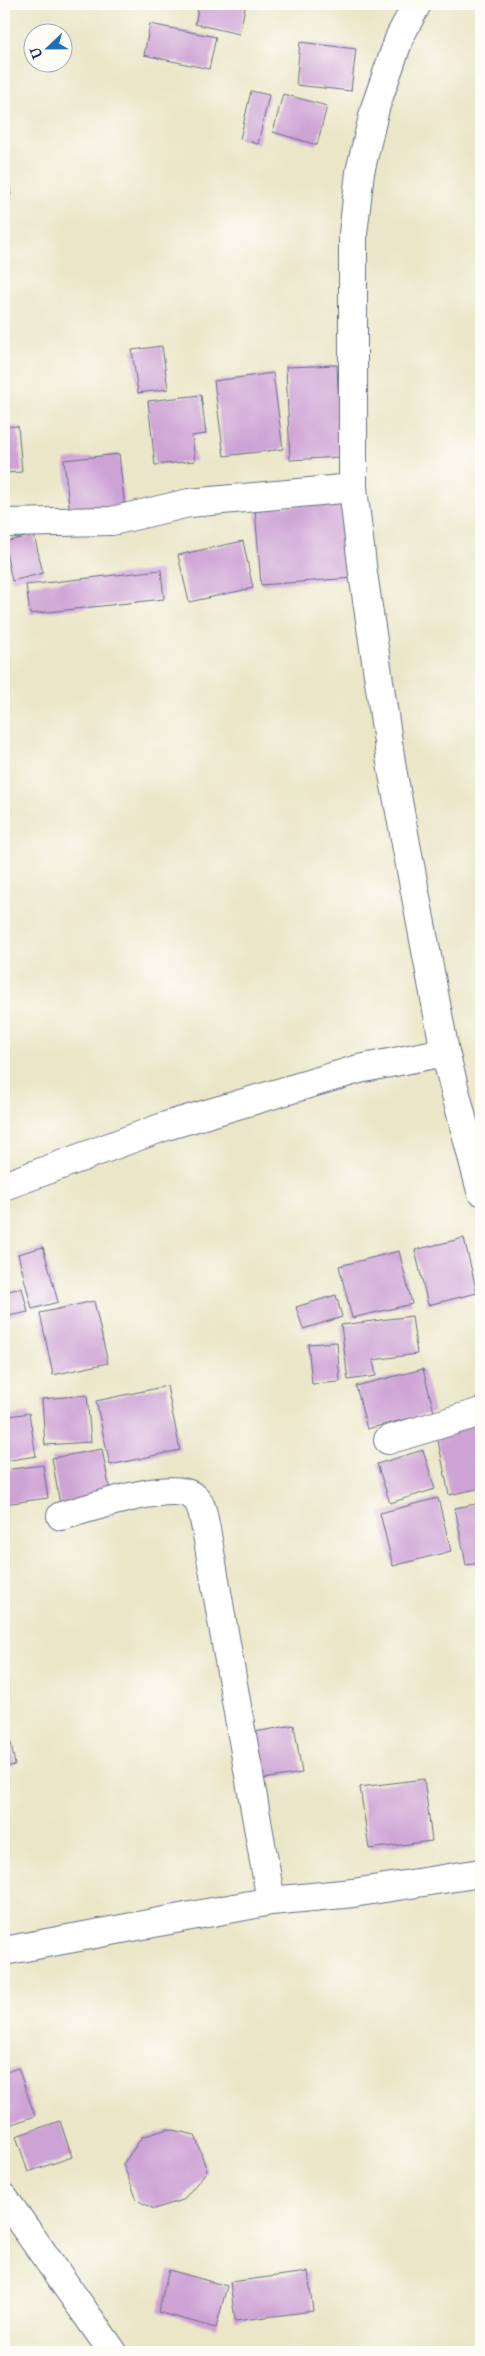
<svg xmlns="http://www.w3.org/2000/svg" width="485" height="2356" viewBox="0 0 485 2356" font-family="'IM FELL Great Primer',serif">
<rect width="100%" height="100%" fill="#fdfcf7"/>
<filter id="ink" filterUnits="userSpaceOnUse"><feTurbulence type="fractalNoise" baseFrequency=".02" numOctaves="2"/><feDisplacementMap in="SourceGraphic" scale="10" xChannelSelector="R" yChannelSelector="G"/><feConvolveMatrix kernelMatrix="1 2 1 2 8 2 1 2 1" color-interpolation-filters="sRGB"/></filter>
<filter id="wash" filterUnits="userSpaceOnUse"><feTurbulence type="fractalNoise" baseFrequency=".0096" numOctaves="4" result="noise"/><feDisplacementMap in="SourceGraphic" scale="20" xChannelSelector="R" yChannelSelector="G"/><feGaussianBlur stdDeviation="1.12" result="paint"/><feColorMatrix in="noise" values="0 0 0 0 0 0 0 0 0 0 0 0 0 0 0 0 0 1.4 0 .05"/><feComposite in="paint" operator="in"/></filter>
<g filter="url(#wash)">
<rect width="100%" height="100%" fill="#ebe6c8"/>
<g id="blocks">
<!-- building -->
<g fill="#cda2d5">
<polygon points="199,4 246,4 239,34 195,24"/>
<polygon points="150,24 216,37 209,69 144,55"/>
<polygon points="300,42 356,49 351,91 296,85"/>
<polygon points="251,91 269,95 258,144 240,139"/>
<polygon points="283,94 327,106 317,145 273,132"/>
<polygon points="4,158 11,195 4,196"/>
<polygon points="162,346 168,389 138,393 132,350"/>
<polygon points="337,365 341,457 290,460 286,367"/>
<polygon points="273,373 283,449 224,456 214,381"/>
<polygon points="201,395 206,434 192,436 195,461 155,465 148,401"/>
<polygon points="18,426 22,472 4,473 4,427"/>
<polygon points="119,454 125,510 70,515 64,460"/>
<polygon points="346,502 352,578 261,585 255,509"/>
<polygon points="34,535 43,573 12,581 4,542"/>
<polygon points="243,541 253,588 189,602 178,555"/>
<polygon points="161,570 164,599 30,614 26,585"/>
<polygon points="464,1238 477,1293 428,1305 415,1250"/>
<polygon points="43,1247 58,1302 32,1309 18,1254"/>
<polygon points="399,1251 412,1304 352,1318 339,1266"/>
<polygon points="22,1288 28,1312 4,1317 4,1292"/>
<polygon points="336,1295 342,1317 303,1329 296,1307"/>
<polygon points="94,1301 108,1363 53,1375 40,1313"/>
<polygon points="412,1316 417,1354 373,1360 376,1376 348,1380 341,1325"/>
<polygon points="337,1342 340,1382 312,1384 308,1344"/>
<polygon points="423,1369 434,1412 367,1429 356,1386"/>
<polygon points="167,1386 180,1450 110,1465 96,1401"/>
<polygon points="87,1395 91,1442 45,1445 42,1399"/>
<polygon points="29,1413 36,1456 4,1461 4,1417"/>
<polygon points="477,1423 478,1430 481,1429 481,1488 449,1495 436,1431"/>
<polygon points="102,1449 111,1496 60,1505 52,1458"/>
<polygon points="423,1450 435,1489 390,1503 377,1464"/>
<polygon points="43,1465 48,1498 4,1504 4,1470"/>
<polygon points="438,1498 451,1551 393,1566 380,1513"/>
<polygon points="481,1503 481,1563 466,1565 455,1508"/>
<polygon points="294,1725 302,1773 257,1780 249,1733"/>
<polygon points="8,1728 15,1765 4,1767 4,1729"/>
<polygon points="424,1779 432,1841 369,1849 360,1787"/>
<polygon points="18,2068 35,2116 4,2127 4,2073"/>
<polygon points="60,2121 72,2157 28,2172 16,2136"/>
<polygon points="168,2129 195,2135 207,2171 183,2200 154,2209 137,2200 123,2164 142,2137"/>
<polygon points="169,2270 227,2286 216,2328 158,2312"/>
<polygon points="308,2272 313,2311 235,2321 230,2282"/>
</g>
</g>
</g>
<g filter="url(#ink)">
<use href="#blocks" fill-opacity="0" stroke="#646f83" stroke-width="1"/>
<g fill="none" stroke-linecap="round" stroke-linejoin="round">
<defs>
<g id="minor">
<polyline points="417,4 400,36 375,108 360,172 353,234 353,488 363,573 392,769 445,1052 481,1191"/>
<polyline points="4,523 112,521 189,503 353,488"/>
<polyline points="4,1186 166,1126 359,1069 445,1052"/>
<polyline points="388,1440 481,1412"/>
<path d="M61 1516C88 1509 167 1481 191 1495 203 1501 203 1517 206 1529L271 1901"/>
<polyline points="4,1951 271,1901 353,1893 481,1873"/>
<polyline points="4,2198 113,2352"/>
</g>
</defs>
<!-- minor casing -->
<use href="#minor" stroke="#646f83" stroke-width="30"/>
<!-- minor -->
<use href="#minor" stroke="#fff" stroke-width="28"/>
</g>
</g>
<!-- margin -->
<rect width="485" height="2356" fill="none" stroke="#fdfcf7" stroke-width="20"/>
<!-- north arrow -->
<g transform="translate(48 48) rotate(248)"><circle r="24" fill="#fdfcf7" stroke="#a3aaba"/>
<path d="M0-4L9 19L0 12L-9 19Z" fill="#1f6fb2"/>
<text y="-8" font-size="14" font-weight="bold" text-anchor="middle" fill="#1b2f5e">U</text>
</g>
</svg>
